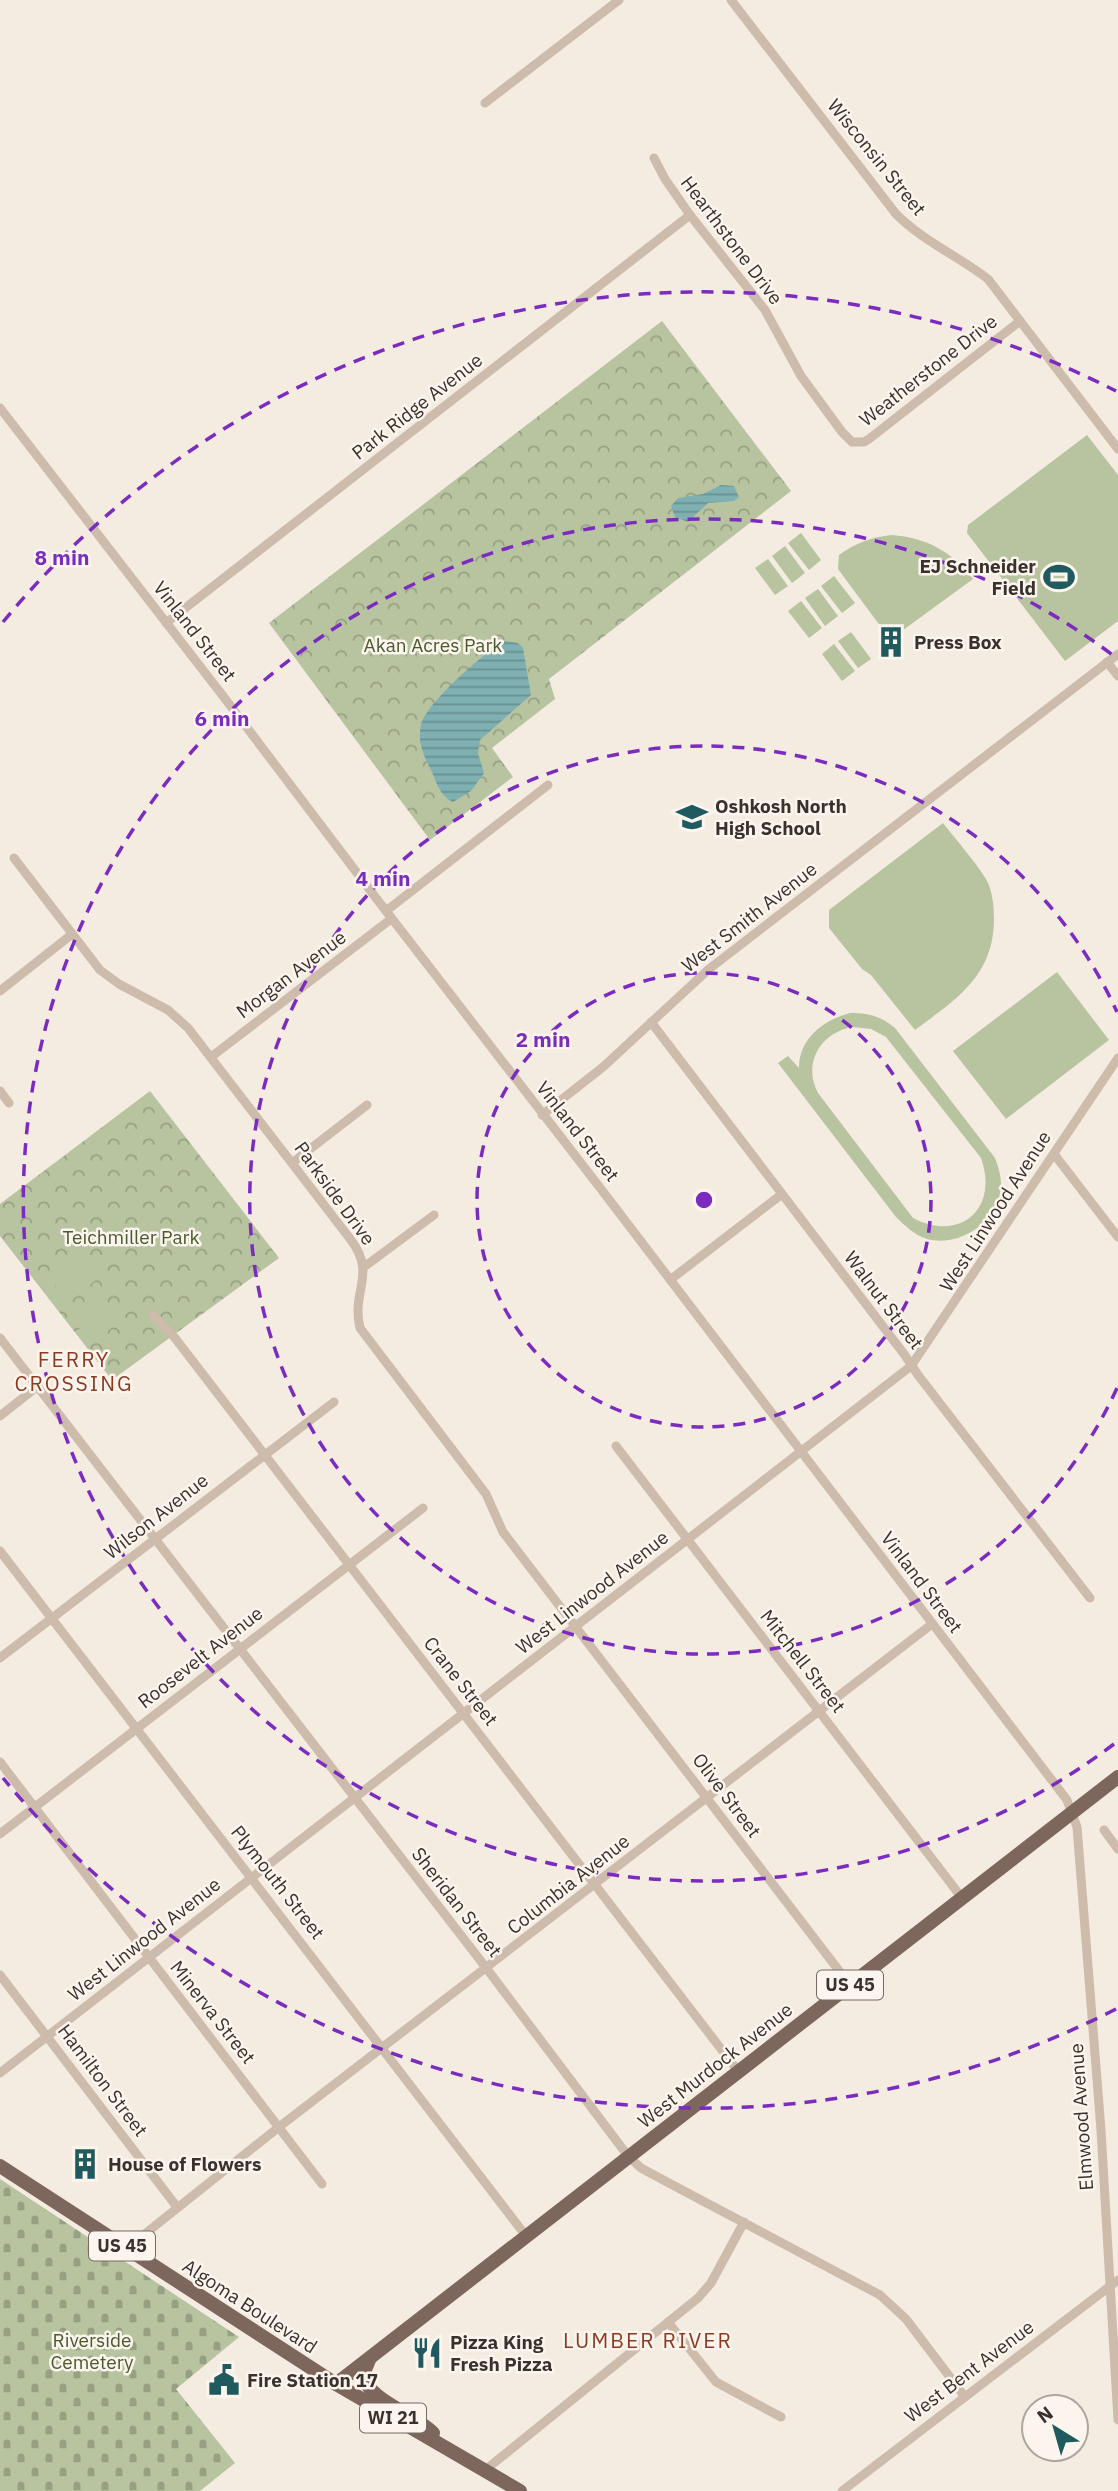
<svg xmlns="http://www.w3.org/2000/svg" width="1118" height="2491" viewBox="0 0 1118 2491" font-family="'IBM Plex Sans',sans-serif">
<defs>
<pattern id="cemetery-stones" width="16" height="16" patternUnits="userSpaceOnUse" patternTransform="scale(1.75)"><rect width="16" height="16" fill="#b8c4a0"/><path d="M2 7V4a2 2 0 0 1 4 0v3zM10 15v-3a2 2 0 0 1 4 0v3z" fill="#97a083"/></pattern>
<pattern id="park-crowns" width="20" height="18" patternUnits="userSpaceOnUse" patternTransform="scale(1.75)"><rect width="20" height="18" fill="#b8c4a0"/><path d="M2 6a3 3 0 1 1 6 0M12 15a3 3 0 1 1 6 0" fill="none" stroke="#97a083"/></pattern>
<pattern id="water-rules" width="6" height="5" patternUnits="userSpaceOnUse" patternTransform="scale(1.75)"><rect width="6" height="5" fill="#7fb0b2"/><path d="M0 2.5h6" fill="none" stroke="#699091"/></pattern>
</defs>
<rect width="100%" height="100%" fill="#f4ebe1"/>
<!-- cemetery -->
<polygon fill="url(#cemetery-stones)" points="0,2179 239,2337 176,2389 235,2463 200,2491 0,2491"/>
<!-- park -->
<g fill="url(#park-crowns)">
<polygon points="662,321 791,491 549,679 555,699 492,748 513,777 430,840 269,623"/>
<polygon points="150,1091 279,1258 112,1380 0,1236 0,1204"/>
</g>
<!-- garden -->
<g fill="#b8c4a0" fill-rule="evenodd">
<polygon points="1087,435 1118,475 1118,621 1065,661 967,533 968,525"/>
<polygon points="801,533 821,560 809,570 788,543"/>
<path d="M892 535C927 538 951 551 973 579L899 633 884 631 838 569 839 555C856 543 871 537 892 535Z"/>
<polygon points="785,546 805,573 792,583 772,556"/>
<polygon points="768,559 788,586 775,595 755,568"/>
<polygon points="834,576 855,603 842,613 821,586"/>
<polygon points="818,589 838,616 825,626 805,598"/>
<polygon points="801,601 822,628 809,638 788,611"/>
<polygon points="851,632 871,659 858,668 838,641"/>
<polygon points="834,644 855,671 842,681 822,654"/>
<path d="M943 823C957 841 974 860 986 879 993 891 994 908 994 921 993 977 955 1000 915 1030L871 975 862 969 829 928V910Z"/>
<polygon points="1057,972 1109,1040 1006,1119 953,1051"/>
<path d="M850 1013C868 1013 881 1016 895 1028L995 1158C998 1166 1001 1175 1001 1184 1001 1220 961 1248 927 1239 915 1235 905 1226 896 1217L778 1063 788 1056 799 1068C799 1039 823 1020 850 1013ZM853 1027 871 1029 886 1037 981 1158C999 1208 961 1243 913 1218L818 1093C802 1063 821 1032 853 1027Z"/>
<polygon points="75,1253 97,1279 85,1289 63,1263"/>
<polygon points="60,1266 82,1292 69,1302 48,1276"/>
<polygon points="105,1300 122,1319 93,1344 76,1325"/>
</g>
<!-- water -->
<g fill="url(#water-rules)">
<polygon points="721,485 734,486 739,497 734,501 708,503 688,522 675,517 671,506 678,498 703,494"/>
<path d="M504 641 518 643 523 648 531 695 480 740 478 753 484 773 471 791 453 802C440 796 437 784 432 772 424 756 417 743 421 725 425 704 485 652 504 641Z"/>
</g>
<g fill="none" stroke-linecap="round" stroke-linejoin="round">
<!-- street -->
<g stroke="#cdbbac" stroke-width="9">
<path d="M731 0 896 214C923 241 958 256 988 279L1118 449"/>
<polyline points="485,103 619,0"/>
<polyline points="654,158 665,179 690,215 765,310 801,376 842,432 852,442 864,442 869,439 1020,321"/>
<polyline points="0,408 223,696 376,898 601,1189 1067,1800 1077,1827 1101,2130 1118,2420"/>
<polyline points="166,623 690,215"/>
<polyline points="1107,662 1118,676"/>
<path d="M14 858 100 970 119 984 168 1010 188 1028 351 1240C377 1275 351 1290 360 1328L486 1494 503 1532 850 1985"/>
<polyline points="386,911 548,785"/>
<polyline points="0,991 71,935"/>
<polyline points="651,1022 904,1354 918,1375 1090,1598"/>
<polyline points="211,1057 391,919"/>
<polyline points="0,1091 9,1103"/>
<polyline points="542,1115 603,1067 709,969 1118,654"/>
<polyline points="1054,1154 1118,1237"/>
<polyline points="292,1163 367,1105"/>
<polyline points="364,1267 434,1215"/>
<polyline points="670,1280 782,1194"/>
<polyline points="153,1315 175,1338 738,2071"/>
<polyline points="0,1338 487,1969 628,2156 641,2168 667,2182 880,2295 906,2319 965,2397"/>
<polyline points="0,1416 38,1386"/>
<polyline points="616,1446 962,1898"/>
<polyline points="0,1551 526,2236"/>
<polyline points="0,1658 334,1402"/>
<polyline points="0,1762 322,2184"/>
<polyline points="1104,1830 1118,1849"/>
<polyline points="0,1834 423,1508"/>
<polyline points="0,1975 177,2207"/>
<polyline points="0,2073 911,1366 1118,1058"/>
<polyline points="126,2249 279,2127 932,1624"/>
<polyline points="668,2322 716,2382 781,2417"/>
<polyline points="484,2471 698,2298 711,2283 744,2222"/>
<polyline points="842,2491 1118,2280"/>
</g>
<!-- primary -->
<g stroke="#7d675c" stroke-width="14">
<polyline points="0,2166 336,2384 520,2491"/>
<path d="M369 2360 363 2375C368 2401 415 2414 433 2433"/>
<polyline points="336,2384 1118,1777"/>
</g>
</g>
<!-- distance rings -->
<g fill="none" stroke="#7b2cbf" stroke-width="3.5" stroke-dasharray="12 9">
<circle cx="704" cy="1200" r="227"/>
<path d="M1117 1388A454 454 0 1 1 1117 1012"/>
<path d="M1114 1744A681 681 0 1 1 1114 656"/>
<path d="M1116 2009A908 908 0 0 1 3 1778M3 622A908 908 0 0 1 1116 391"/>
</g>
<!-- icons -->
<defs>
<symbol id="stadium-bare" viewBox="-9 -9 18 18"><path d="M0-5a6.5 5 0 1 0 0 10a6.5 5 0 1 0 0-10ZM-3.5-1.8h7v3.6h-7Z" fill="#1f5a5e" stroke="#fbf5ee" stroke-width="2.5" paint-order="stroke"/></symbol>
<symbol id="building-bare" viewBox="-9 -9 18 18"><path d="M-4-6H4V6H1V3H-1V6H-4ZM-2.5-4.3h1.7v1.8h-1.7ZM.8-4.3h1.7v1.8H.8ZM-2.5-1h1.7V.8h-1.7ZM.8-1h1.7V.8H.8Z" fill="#1f5a5e" stroke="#fbf5ee" stroke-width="2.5" paint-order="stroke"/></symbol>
<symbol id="school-bare" viewBox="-9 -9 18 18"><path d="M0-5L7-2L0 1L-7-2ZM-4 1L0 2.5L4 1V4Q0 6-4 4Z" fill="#1f5a5e" stroke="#fbf5ee" stroke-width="2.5" paint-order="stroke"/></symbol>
<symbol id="restaurant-bare" viewBox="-9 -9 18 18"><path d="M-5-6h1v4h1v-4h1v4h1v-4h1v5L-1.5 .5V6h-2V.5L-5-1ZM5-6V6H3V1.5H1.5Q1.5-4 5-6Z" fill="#1f5a5e" stroke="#fbf5ee" stroke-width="2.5" paint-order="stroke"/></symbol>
<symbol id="civic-bare" viewBox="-9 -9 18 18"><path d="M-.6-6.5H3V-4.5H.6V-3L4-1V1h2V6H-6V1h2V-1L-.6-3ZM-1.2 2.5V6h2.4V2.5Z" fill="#1f5a5e" stroke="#fbf5ee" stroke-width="2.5" paint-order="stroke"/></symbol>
</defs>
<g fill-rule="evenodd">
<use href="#stadium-bare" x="1037" y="555" width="44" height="44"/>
<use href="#building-bare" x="869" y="620" width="44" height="44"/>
<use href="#school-bare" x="670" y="795" width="44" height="44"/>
<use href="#building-bare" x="63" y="2142" width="44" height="44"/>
<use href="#restaurant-bare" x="405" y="2331" width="44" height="44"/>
<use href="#civic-bare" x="202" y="2358" width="44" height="44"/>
</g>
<g text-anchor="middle" stroke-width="5" stroke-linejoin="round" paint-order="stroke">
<!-- shield labels -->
<g fill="#fbf5ee" stroke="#756b66" stroke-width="2">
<rect x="817" y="1970.5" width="66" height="29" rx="5"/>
<rect x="89" y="2231.5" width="66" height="29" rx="5"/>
<rect x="360" y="2403.5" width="66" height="29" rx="5"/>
</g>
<g font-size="18" font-weight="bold" fill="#3b302b">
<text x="850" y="1991">US 45</text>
<text x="122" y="2252">US 45</text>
<text x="393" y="2424">WI 21</text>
</g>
<!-- street labels -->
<g font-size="19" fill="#3b302b" stroke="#fbf5ee">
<text transform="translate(877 157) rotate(51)" y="7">Wisconsin Street</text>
<text transform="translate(732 240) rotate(53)" y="7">Hearthstone Drive</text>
<text transform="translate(928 370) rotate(-38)" y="7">Weatherstone Drive</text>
<text transform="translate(417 406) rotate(-38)" y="7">Park Ridge Avenue</text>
<text transform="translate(195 631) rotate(52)" y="7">Vinland Street</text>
<text transform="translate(749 917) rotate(-38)" y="7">West Smith Avenue</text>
<text transform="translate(291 974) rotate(-37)" y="7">Morgan Avenue</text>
<text transform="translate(578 1131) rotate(52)" y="7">Vinland Street</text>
<text transform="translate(335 1193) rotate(54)" y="7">Parkside Drive</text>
<text transform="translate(995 1211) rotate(-57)" y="7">West Linwood Avenue</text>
<text transform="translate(884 1300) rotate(53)" y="7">Walnut Street</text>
<text transform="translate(156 1516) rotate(-38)" y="7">Wilson Avenue</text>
<text transform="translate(922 1582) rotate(53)" y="7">Vinland Street</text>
<text transform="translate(592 1592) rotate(-38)" y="7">West Linwood Avenue</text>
<text transform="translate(200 1657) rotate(-38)" y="7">Roosevelt Avenue</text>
<text transform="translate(803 1661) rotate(52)" y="7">Mitchell Street</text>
<text transform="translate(461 1681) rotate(52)" y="7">Crane Street</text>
<text transform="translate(727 1795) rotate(53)" y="7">Olive Street</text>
<text transform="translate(278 1882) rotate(52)" y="7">Plymouth Street</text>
<text transform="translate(568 1884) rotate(-38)" y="7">Columbia Avenue</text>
<text transform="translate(457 1902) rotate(52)" y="7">Sheridan Street</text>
<text transform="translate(144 1939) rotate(-38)" y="7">West Linwood Avenue</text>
<text transform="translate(213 2012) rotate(52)" y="7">Minerva Street</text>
<text transform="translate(715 2065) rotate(-38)" y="7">West Murdock Avenue</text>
<text transform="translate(103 2080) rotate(53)" y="7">Hamilton Street</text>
<text transform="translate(1081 2117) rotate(-94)" y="7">Elmwood Avenue</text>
<text transform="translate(250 2306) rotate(33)" y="7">Algoma Boulevard</text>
<text transform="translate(969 2371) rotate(-37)" y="7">West Bent Avenue</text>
</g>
<!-- poi labels -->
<g font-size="19" font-weight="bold" fill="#3b302b" stroke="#fbf5ee" text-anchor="start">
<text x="1036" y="573" text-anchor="end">EJ Schneider<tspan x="1036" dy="22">Field</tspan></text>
<text x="914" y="649">Press Box</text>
<text x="715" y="813">Oshkosh North<tspan x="715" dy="22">High School</tspan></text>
<text x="108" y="2171">House of Flowers</text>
<text x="450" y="2349">Pizza King<tspan x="450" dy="22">Fresh Pizza</tspan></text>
<text x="247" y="2387">Fire Station 17</text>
</g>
<!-- park labels -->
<g font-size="19" fill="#4a5a2e" stroke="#fbf5ee">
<text x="433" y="652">Akan Acres Park</text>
<text x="131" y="1244">Teichmiller Park</text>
<text x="92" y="2347">Riverside<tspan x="92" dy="22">Cemetery</tspan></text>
</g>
<!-- neighbourhood labels -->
<g font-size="21" letter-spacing="2" fill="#8c3b22" stroke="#fbf5ee">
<text x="74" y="1367">FERRY<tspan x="74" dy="24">CROSSING</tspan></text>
<text x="648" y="2348">LUMBER RIVER</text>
</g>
</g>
<circle cx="704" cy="1200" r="10" fill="#7b2cbf" stroke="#fbf5ee" stroke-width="3.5"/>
<g font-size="21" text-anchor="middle" font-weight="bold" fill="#7b2cbf" stroke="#fbf5ee" stroke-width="5" stroke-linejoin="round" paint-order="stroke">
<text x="62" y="565">8 min</text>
<text x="222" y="726">6 min</text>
<text x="383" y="886">4 min</text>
<text x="543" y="1047">2 min</text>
</g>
<!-- north arrow -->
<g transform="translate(1055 2428) rotate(323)"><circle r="33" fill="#fbf5ee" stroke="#aea6a0" stroke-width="2"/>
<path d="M0-5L12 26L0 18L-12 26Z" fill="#1f5a5e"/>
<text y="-10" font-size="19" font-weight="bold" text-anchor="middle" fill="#3b302b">N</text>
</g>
</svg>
